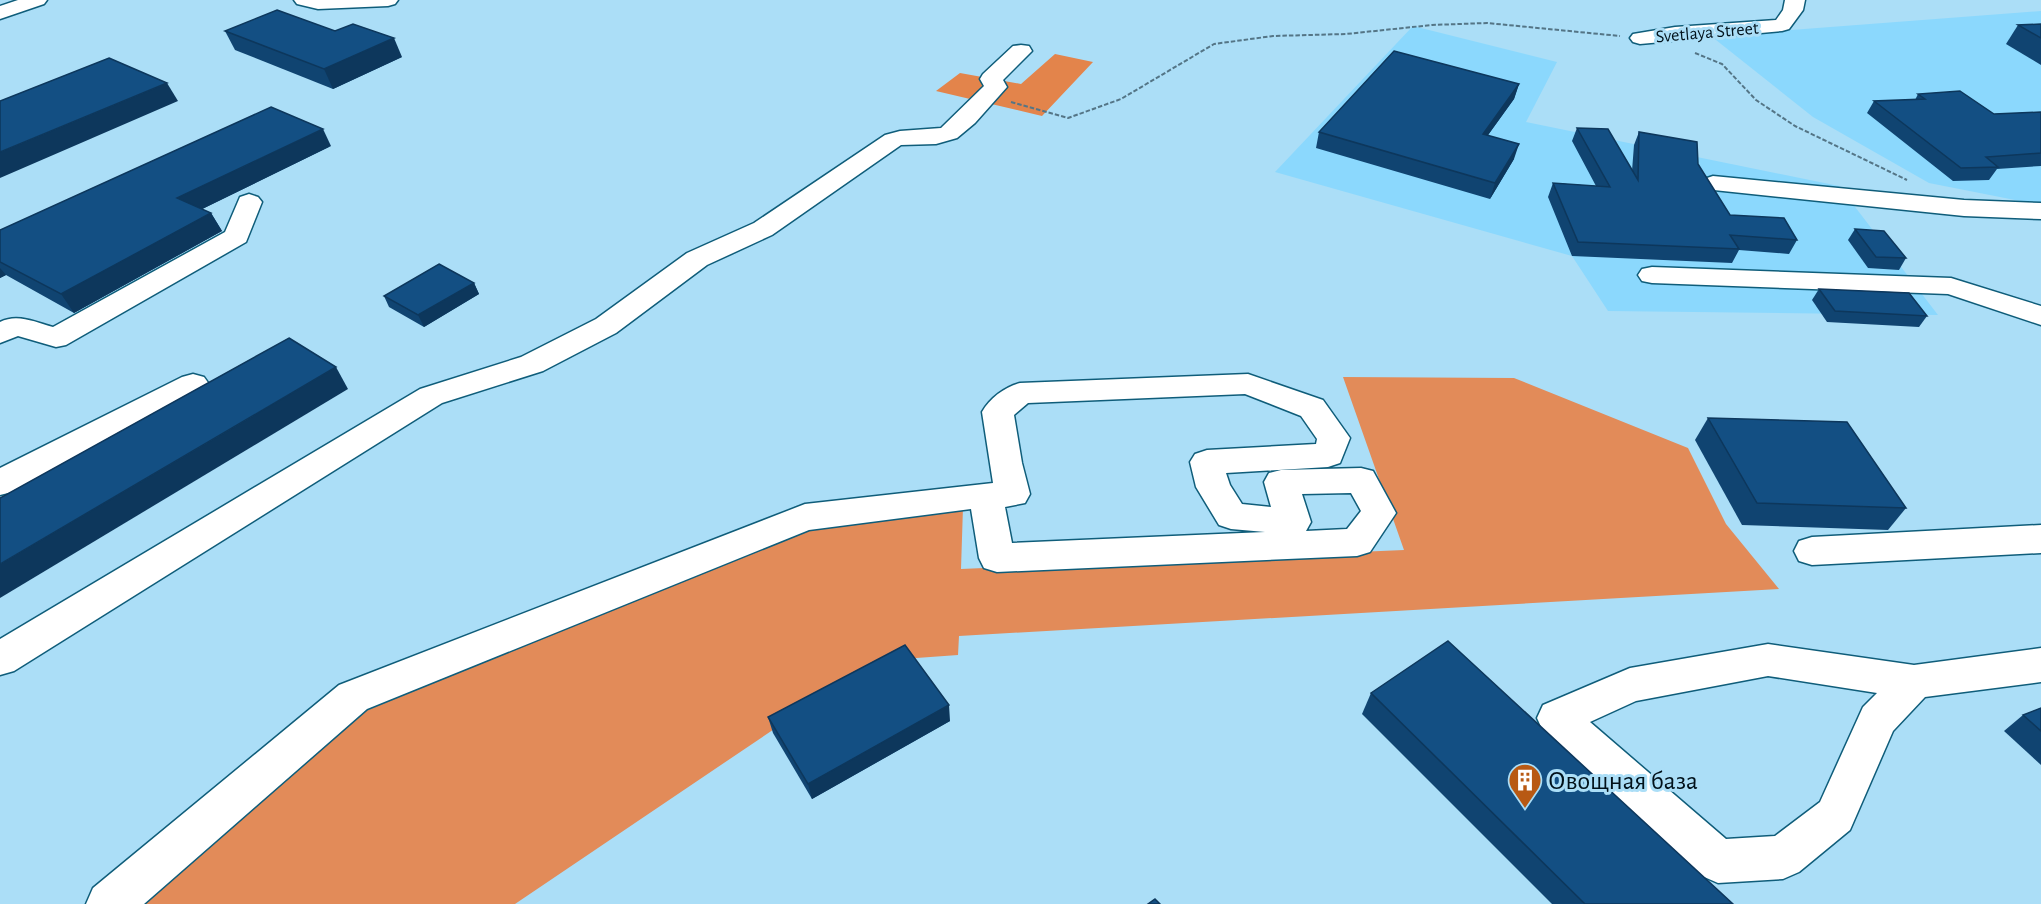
<svg xmlns="http://www.w3.org/2000/svg" width="2041" height="904" viewBox="0 0 2041 904" font-family="'Alegreya Sans',sans-serif">
<rect width="100%" height="100%" fill="#abdef7"/>
<!-- built -->
<g fill="#8bd8fd">
<polygon points="2041,11 2041,205 1929,183 1813,117 1711,36"/>
<polygon points="1413,26 1557,62 1526,122 1839,186 1938,315 1608,311 1572,256 1275,172"/>
</g>
<!-- green -->
<polygon fill="#e28b59" points="1343,377 1514,378 1688,448 1726,524 1779,589 959,636 958,655 875,661 515,904 137,904 358,714 811,527 963,507 961,569 1404,550"/>
<!-- forest -->
<polygon fill="#e3844b" points="1055,54 1093,62 1042,116 936,91 960,73 1021,84"/>
<g fill="none" stroke-linecap="round" stroke-linejoin="round">
<defs>
<g id="minor">
<polygon points="18,0 47,0 44,4 0,19 0,6"/>
<polygon points="294,0 398,0 395,4 388,6 318,9 297,4"/>
<polygon points="1785,0 1805,0 1803,10 1789,29 1782,31 1640,44 1633,42 1630,38 1633,34 1675,27 1776,20 1783,10"/>
<polygon points="1021,45 1029,46 1032,51 1003,80 1007,87 975,123 957,138 936,144 901,145 772,235 707,265 616,333 543,371 442,403 14,671 0,675 0,639 420,389 521,357 596,319 687,253 754,223 885,135 900,131 941,128 984,86 980,79 983,74 1013,46"/>
<polygon points="1713,176 1964,200 2041,203 2041,219 1964,216 1704,189 1700,184 1704,179"/>
<path d="M249 194 258 197 262 202 246 242 66 345 56 347 18 336 0 343V322C17 313 35 322 53 327L225 232 240 197Z"/>
<polygon points="1652,267 1951,278 2041,306 2041,325 1948,294 1652,283 1642,281 1638,275 1642,269"/>
<polygon points="193,374 204,377 209,384 204,391 12,492 0,495 0,468 182,377"/>
<path d="M1248 374 1323 400 1350 438 1340 463 1328 467 1226 473 1230 485 1242 504 1271 507 1264 482 1269 473 1281 470 1361 468 1373 471 1396 513 1370 552 1357 556 997 572 984 568 979 558 971 509 809 530 367 709 144 904H86L93 888 339 685 805 504 993 483 982 412C990 398 1005 387 1020 383ZM1245 394 1301 416 1317 439 1316 444 1207 450 1195 454 1190 462 1196 487 1219 525 1231 529 1265 532 1012 543 1005 507 1025 503 1030 494 1022 463 1014 415 1028 403ZM1351 493 1361 511 1347 529 1306 531 1311 522 1302 494Z"/>
<polygon points="2041,525 2041,553 1812,565 1799,561 1794,551 1799,541 1812,537"/>
<path d="M1768 644 1914 665 2041 648V682L1925 697 1893 731 1850 830 1799 872 1783 879 1718 883 1702 876 1543 731 1537 718 1543 705 1630 668ZM1768 676 1877 693 1863 707 1820 802 1775 836 1726 839 1590 722 1636 701Z"/>
</g>
</defs>
<!-- minor casing -->
<use href="#minor" stroke="#0f5d7a" stroke-width="3"/>
<!-- path -->
<g stroke="#547586" stroke-width="2" stroke-dasharray="4.5 2" stroke-linecap="butt">
<polyline points="1695,53 1722,64 1756,100 1795,126 1907,180"/>
<polyline points="1011,102 1068,118 1121,99 1214,44 1273,36 1346,34 1432,25 1487,23 1620,36"/>
</g>
<!-- minor -->
<use href="#minor" fill="#fff" fill-rule="evenodd"/>
</g>
<!-- wall -->
<g fill="#104471">
<polygon points="2041,24 2041,65 2006,44 2018,25"/>
<polygon points="225,31 402,57 333,89 235,50"/>
<polygon points="1519,84 1514,99 1488,135 1514,159 1490,199 1316,148 1319,132"/>
<polygon points="1918,94 1994,114 2041,112 2041,166 1997,169 1989,180 1953,181 1867,113 1874,101 1915,100"/>
<polygon points="1577,128 1632,171 1634,145 1639,132 1698,164 1730,215 1797,240 1789,254 1739,250 1732,263 1572,256 1548,197 1553,183 1596,186 1572,141"/>
<polygon points="331,146 202,209 211,213 222,231 74,313 6,275 0,278 0,230"/>
<polygon points="1855,229 1906,258 1899,270 1868,268 1848,240"/>
<polygon points="474,283 479,294 424,327 389,307 384,296"/>
<polygon points="1819,289 1927,316 1919,327 1827,322 1812,300"/>
<polygon points="1708,418 1906,508 1888,530 1742,525 1695,440"/>
<polygon points="1371,693 1733,904 1552,904 1362,714"/>
<polygon points="2041,708 2041,765 2004,731 2023,715"/>
<polygon points="768,717 950,721 812,799 773,733"/>
</g>
<!-- shaded-wall -->
<g fill="#0d375c">
<polygon points="394,38 402,57 333,89 324,69"/>
<polygon points="167,83 178,101 0,178 0,152"/>
<polygon points="1519,84 1514,99 1478,149 1483,134"/>
<polygon points="323,129 331,146 188,216 177,198"/>
<polygon points="1519,144 1514,159 1490,199 1495,183"/>
<polygon points="211,213 222,231 74,313 61,294"/>
<polygon points="0,268 6,275 0,278"/>
<polygon points="474,283 479,294 424,327 418,315"/>
<polygon points="336,367 348,389 0,598 0,564"/>
<polygon points="949,705 950,721 812,799 808,784"/>
</g>
<!-- building -->
<g fill="#134f83" stroke="#0d375c" stroke-width="1.5">
<polygon points="277,10 335,31 353,24 394,38 324,69 225,31"/>
<polygon points="2041,24 2041,38 2018,25"/>
<polygon points="1394,51 1519,84 1483,134 1519,144 1495,183 1319,132"/>
<polygon points="109,58 167,83 0,152 0,101"/>
<polygon points="1960,91 1994,114 2041,112 2041,153 1986,157 1998,167 1961,168 1874,101 1925,99 1918,94"/>
<polygon points="271,107 323,129 177,198 211,213 61,294 0,262 0,230"/>
<polygon points="1577,128 1608,129 1638,180 1639,132 1697,142 1698,164 1730,215 1784,218 1797,240 1730,235 1739,249 1578,242 1553,183 1610,187"/>
<polygon points="1855,229 1884,231 1906,258 1876,257"/>
<polygon points="439,264 474,283 418,315 384,296"/>
<polygon points="1819,289 1909,293 1927,316 1835,311"/>
<polygon points="289,338 336,367 0,564 0,498"/>
<polygon points="1708,418 1847,422 1906,508 1757,503"/>
<polygon points="1448,641 1733,904 1585,904 1371,693"/>
<polygon points="905,645 949,705 808,784 768,717"/>
<polygon points="2041,708 2041,731 2023,715"/>
<polygon points="1155,899 1160,904 1148,904"/>
</g>
<!-- icons -->
<defs>
<symbol id="building-pin" viewBox="-11 -11 22 30"><path d="M0 17L-7.5 6A9.5 9.5 0 1 1 7.5 6Z" fill="#b85913" stroke="#abdef7"/><path d="M-4-6H4V6H1V3H-1V6H-4ZM-2.5-4.3h1.7v1.8h-1.7ZM.8-4.3h1.7v1.8H.8ZM-2.5-1h1.7V.8h-1.7ZM.8-1h1.7V.8H.8Z" fill="#fff"/></symbol>
</defs>
<g fill-rule="evenodd">
<use href="#building-pin" x="1506" y="761" width="38" height="52"/>
</g>
<g text-anchor="middle" stroke-width="6" stroke-linejoin="round" paint-order="stroke">
<!-- far-street labels -->
<g font-size="18" fill="#01111a" stroke="#abdef7">
<text transform="translate(1707 32) rotate(-5)" y="6">Svetlaya Street</text>
</g>
<!-- near-poi labels -->
<g font-size="26" fill="#01111a" stroke="#abdef7" text-anchor="start">
<text x="1548" y="789">Овощная база</text>
</g>
</g>
</svg>
